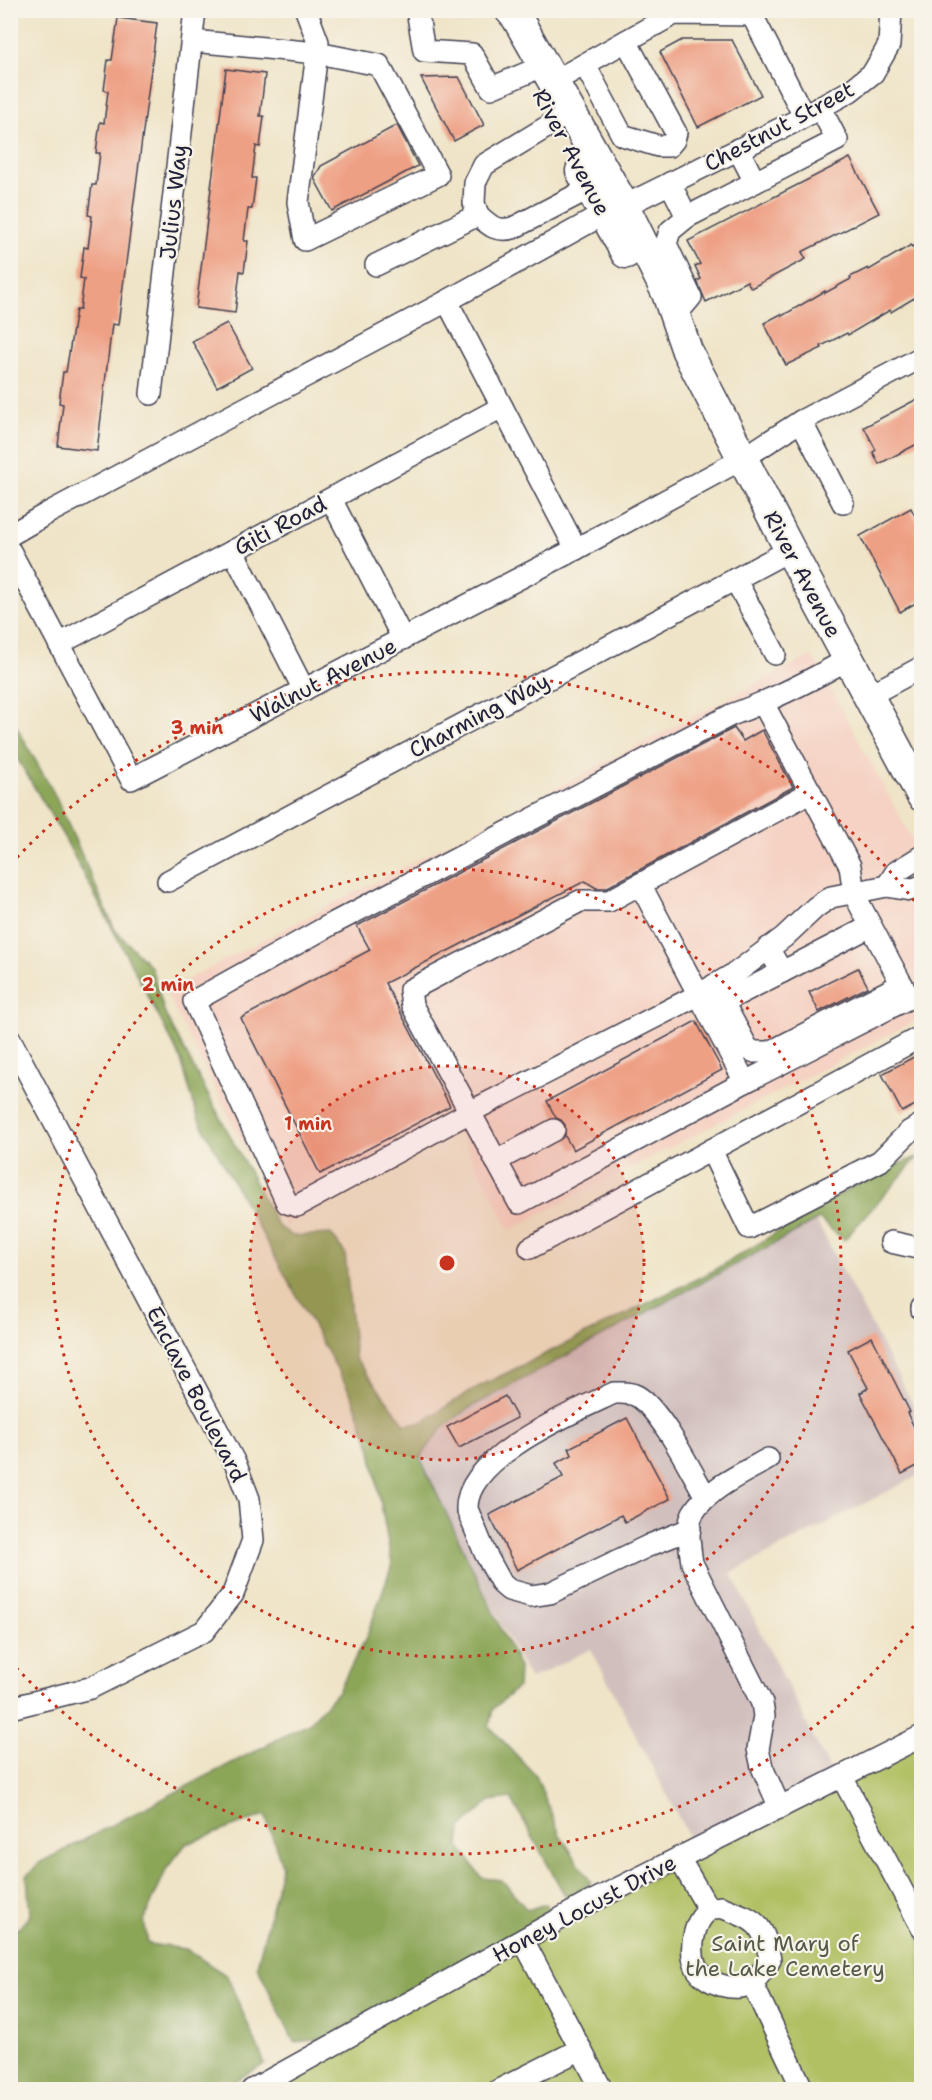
<svg xmlns="http://www.w3.org/2000/svg" width="932" height="2100" viewBox="0 0 932 2100" font-family="'Shantell Sans',sans-serif">
<rect width="100%" height="100%" fill="#f7f3e8"/>
<filter id="ink" filterUnits="userSpaceOnUse"><feTurbulence type="fractalNoise" baseFrequency=".0167" numOctaves="2"/><feDisplacementMap in="SourceGraphic" scale="12" xChannelSelector="R" yChannelSelector="G"/><feConvolveMatrix kernelMatrix="1 2 1 2 8 2 1 2 1" color-interpolation-filters="sRGB"/></filter>
<filter id="wash" filterUnits="userSpaceOnUse"><feTurbulence type="fractalNoise" baseFrequency=".008" numOctaves="4" result="noise"/><feDisplacementMap in="SourceGraphic" scale="24" xChannelSelector="R" yChannelSelector="G"/><feGaussianBlur stdDeviation="1.35" result="paint"/><feColorMatrix in="noise" values="0 0 0 0 0 0 0 0 0 0 0 0 0 0 0 0 0 1.4 0 .05"/><feComposite in="paint" operator="in"/></filter>
<g filter="url(#wash)">
<rect width="100%" height="100%" fill="#efe4c7"/>
<!-- built -->
<polygon fill="#f5d2c3" points="812,655 921,855 921,1018 510,1230 459,1133 285,1226 165,991"/>
<!-- industrial -->
<polygon fill="#d1bfbd" points="814,1216 922,1422 921,1474 731,1573 831,1772 692,1843 591,1649 530,1679 402,1435"/>
<!-- green -->
<polygon fill="#b1c063" stroke="#6a714f" stroke-width="1.5" points="921,1736 921,2089 252,2090"/>
<!-- forest -->
<polygon fill="#8ca659" stroke="#57644a" stroke-width="1.5" points="10,715 56,797 115,930 151,967 165,1014 278,1226 293,1236 331,1234 345,1253 355,1358 405,1424 422,1422 472,1390 713,1271 879,1171 918,1157 844,1240 819,1219 466,1410 441,1429 420,1458 519,1667 518,1687 493,1709 489,1726 536,1776 560,1835 591,1882 568,1901 511,1798 490,1801 461,1828 459,1846 482,1878 502,1880 527,1910 546,1904 553,1916 324,2039 294,2042 257,1966 282,1865 265,1815 186,1844 167,1868 144,1920 148,1944 186,1949 227,1976 265,2064 220,2089 20,2089 11,2077 10,1932 19,1928 30,1915 27,1876 39,1863 309,1723 338,1691 367,1636 392,1564 370,1445 352,1396 198,1118 180,1057 64,837 11,748"/>
<g id="blocks">
<!-- building -->
<g fill="#eea085">
<polygon points="118,18 157,23 118,325 112,324 97,451 58,446 63,404 59,403 63,372 66,372 76,310 80,310 84,279 80,278 84,247 88,248 92,216 88,215 92,185 96,185 100,153 96,153 100,122 104,123 108,91 104,90 108,60 112,60"/>
<polygon points="682,40 732,40 761,95 698,127 660,52"/>
<polygon points="226,69 265,74 260,116 264,116 260,147 256,146 252,178 256,178 252,209 248,209 244,241 248,241 244,272 240,271 235,313 196,308"/>
<polygon points="459,77 484,125 454,141 421,78"/>
<polygon points="397,125 418,166 332,211 314,178 321,166"/>
<polygon points="850,158 879,213 802,252 806,259 751,288 747,281 706,302 697,281 701,279 695,266 700,264 688,241"/>
<polygon points="921,242 921,294 891,312 890,310 848,335 847,333 821,346 822,348 786,365 764,323 781,314 782,316 825,291 825,293 851,279 850,277 868,268 869,270 911,245 912,247"/>
<polygon points="227,323 252,368 217,387 192,341"/>
<polygon points="921,397 921,442 879,464 873,452 876,450 864,427"/>
<polygon points="911,508 921,528 921,600 900,612 860,536"/>
<polygon points="734,728 743,741 762,730 793,787 606,888 596,888 585,881 385,983 450,1106 320,1174 241,1018 370,950 357,926"/>
<polygon points="858,968 868,987 819,1012 809,992"/>
<polygon points="696,1021 722,1070 573,1150 565,1136 565,1125 561,1120 556,1118 547,1101"/>
<polygon points="921,1053 921,1102 902,1112 882,1074"/>
<polygon points="872,1337 910,1412 907,1413 921,1440 921,1464 902,1474 860,1393 868,1388 848,1350"/>
<polygon points="505,1396 517,1418 459,1448 447,1427"/>
<polygon points="627,1418 670,1499 625,1522 621,1515 517,1570 489,1515 563,1477 556,1463 572,1455 569,1448"/>
</g>
</g>
</g>
<g filter="url(#ink)">
<use href="#blocks" fill-opacity="0" stroke="#413f50" stroke-width="1.5"/>
<g fill="none" stroke-linecap="round" stroke-linejoin="round">
<defs>
<g id="minor">
<polyline points="417,10 424,51 472,54 491,88 529,72"/>
<polyline points="752,15 804,116"/>
<polyline points="192,41 317,53 298,202 305,240 438,175 379,65 317,53 318,42 306,10"/>
<polyline points="585,65 622,135 658,146 669,146 674,140 676,133 626,41"/>
<polyline points="553,82 674,14 752,15 752,10"/>
<polyline points="738,149 755,182"/>
<polyline points="670,183 687,217"/>
<polyline points="624,206 798,120 850,91 873,73 889,45 891,10"/>
<path d="M478 215C490 226 496 232 513 228L590 188"/>
<polyline points="376,265 478,215 474,203 475,183 484,165 555,122"/>
<polyline points="447,301 576,549"/>
<polyline points="675,316 691,297 666,244 670,231 687,217 837,140 820,107"/>
<polyline points="151,394 195,10"/>
<polyline points="801,421 843,503"/>
<polyline points="331,499 403,639"/>
<polyline points="10,535 48,513 447,301 604,214"/>
<polyline points="10,551 131,779 576,549 742,459 801,421 922,357"/>
<polyline points="233,551 304,690"/>
<polyline points="735,579 775,654"/>
<polyline points="59,644 502,407"/>
<path d="M848 659C810 681 773 700 731 715L330 925 194 1001 287 1203 297 1206 470 1112 698 995 737 972 784 937 816 907 831 897 887 886 910 890 922 886"/>
<polyline points="868,696 922,667"/>
<polyline points="763,703 850,866 854,894 909,998 745,1082 519,1203 412,1005 410,990 580,901 609,901 811,792"/>
<polyline points="168,881 790,550"/>
<polyline points="640,884 745,1082"/>
<polyline points="887,886 896,872 922,856"/>
<polyline points="768,948 782,972 871,926"/>
<polyline points="714,985 748,1049 755,1052 770,1052 902,984"/>
<polyline points="723,1002 782,972"/>
<polyline points="10,1039 236,1465 249,1499 253,1540 233,1594 204,1631 90,1688 10,1708"/>
<polyline points="711,1150 749,1228 880,1161 910,1131 922,1124"/>
<polyline points="496,1161 554,1130"/>
<polyline points="891,1242 922,1249"/>
<polyline points="530,1248 922,1036"/>
<polyline points="922,1308 922,1310"/>
<path d="M768 1459C745 1472 707 1489 693 1513 686 1527 690 1548 692 1563L762 1703 764 1716 758 1749 762 1767 780 1808"/>
<path d="M690 1529 650 1545 550 1593 531 1596 509 1590 502 1584 485 1553 467 1509C465 1457 574 1412 614 1393 622 1393 630 1392 637 1396 661 1410 691 1471 706 1497"/>
<polyline points="842,1777 922,1928"/>
<polyline points="679,1858 709,1910"/>
<path d="M721 1907C755 1920 764 1922 770 1960 765 1967 759 1977 753 1982 738 1994 704 1984 696 1967 689 1951 693 1922 708 1911 711 1908 717 1908 721 1907Z"/>
<polyline points="523,1940 602,2090"/>
<polyline points="752,1983 803,2090"/>
<polyline points="252,2090 585,1905 922,1736"/>
<polyline points="499,2090 581,2049"/>
</g>
<g id="highway">
<polyline points="510,10 517,18 624,206 667,293 687,351 790,550 922,796"/>
<polyline points="581,171 626,253"/>
</g>
</defs>
<!-- minor casing -->
<use href="#minor" stroke="#413f50" stroke-width="24"/>
<!-- highway casing -->
<use href="#highway" stroke="#413f50" stroke-width="33"/>
<!-- minor -->
<use href="#minor" stroke="#fff" stroke-width="21"/>
<!-- highway -->
<use href="#highway" stroke="#fff" stroke-width="30"/>
</g>
</g>
<!-- distance rings -->
<circle cx="447" cy="1263" r="197" fill="#c8321e" fill-opacity=".12"/>
<g fill="none" stroke="#c8321e" stroke-width="3" stroke-dasharray="3 6">
<circle cx="447" cy="1263" r="197"/>
<circle cx="447" cy="1263" r="394"/>
<path d="M919 1619A591 591 0 0 1 11 1662M11 864A591 591 0 0 1 919 907"/>
</g>
<g text-anchor="middle" stroke-width="4.5" stroke-linejoin="round" paint-order="stroke">
<!-- street labels -->
<g font-size="22" fill="#22223b" stroke="#f7f3e8">
<text transform="translate(779 126) rotate(-28)" y="8">Chestnut Street</text>
<text transform="translate(572 152) rotate(62)" y="8">River Avenue</text>
<text transform="translate(173 202) rotate(-84)" y="8">Julius Way</text>
<text transform="translate(280 525) rotate(-28)" y="8">Giti Road</text>
<text transform="translate(803 574) rotate(62)" y="8">River Avenue</text>
<text transform="translate(323 680) rotate(-27)" y="8">Walnut Avenue</text>
<text transform="translate(479 715) rotate(-28)" y="8">Charming Way</text>
<text transform="translate(197 1394) rotate(63)" y="8">Enclave Boulevard</text>
<text transform="translate(584 1908) rotate(-28)" y="8">Honey Locust Drive</text>
</g>
<!-- park labels -->
<g font-size="22" fill="#545949" stroke="#f7f3e8">
<text x="785" y="1951">Saint Mary of<tspan x="785" dy="25">the Lake Cemetery</tspan></text>
</g>
</g>
<circle cx="447" cy="1263" r="9" fill="#c8321e" stroke="#f7f3e8" stroke-width="3"/>
<g font-size="18" text-anchor="middle" font-weight="bold" fill="#c8321e" stroke="#f7f3e8" stroke-width="4.5" stroke-linejoin="round" paint-order="stroke">
<text x="197" y="734">3 min</text>
<text x="168" y="991">2 min</text>
<text x="308" y="1130">1 min</text>
</g>
<!-- margin -->
<rect width="932" height="2100" fill="none" stroke="#f7f3e8" stroke-width="36"/>
</svg>
